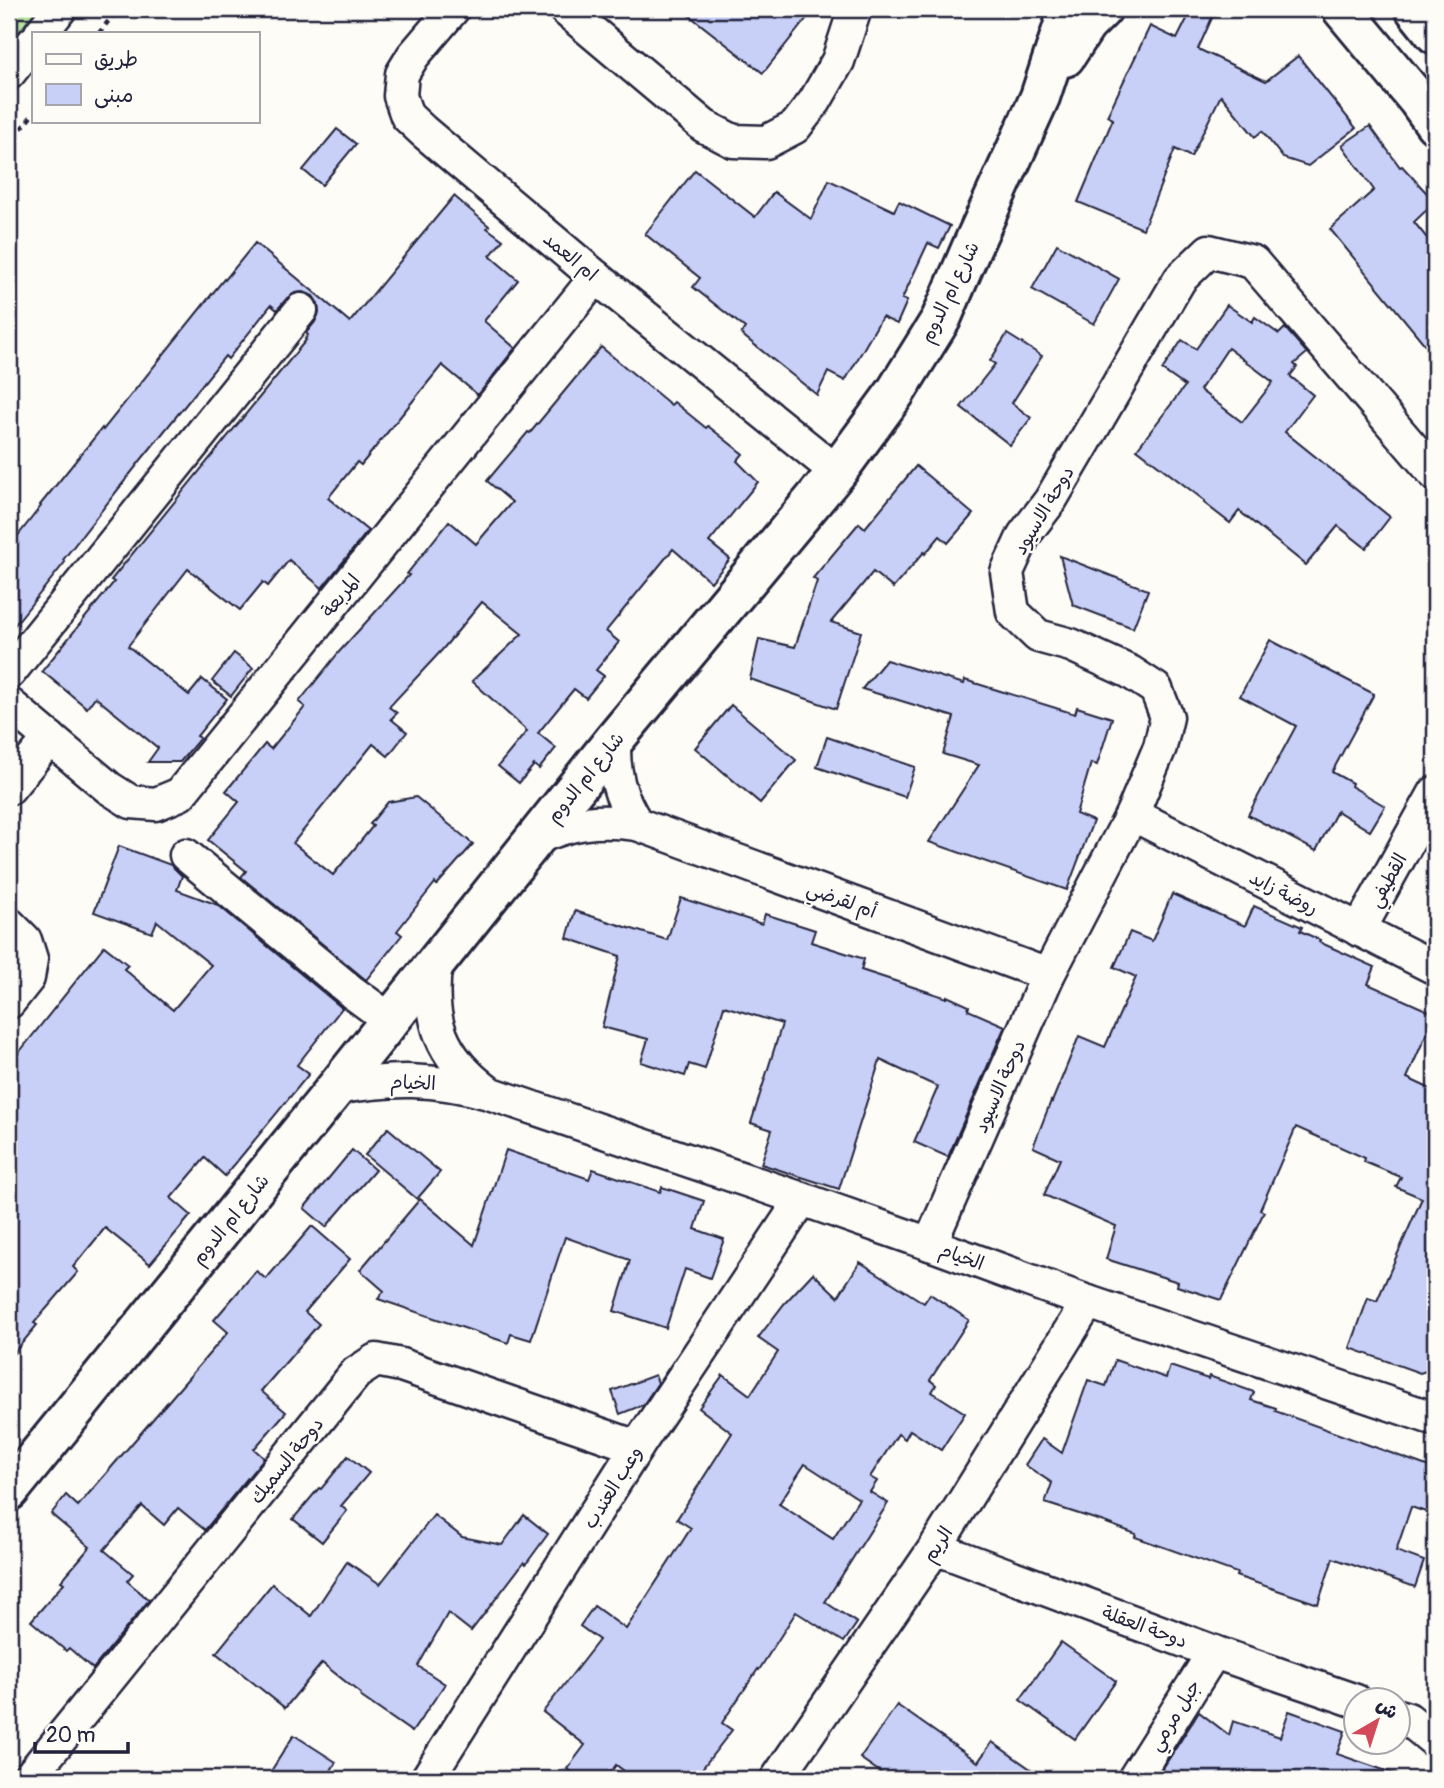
<svg xmlns="http://www.w3.org/2000/svg" width="1444" height="1788" viewBox="0 0 1444 1788" font-family="Pangolin,'Playpen Sans Arabic',sans-serif">
<rect width="100%" height="100%" fill="#fdfcf7"/>
<filter id="ink" filterUnits="userSpaceOnUse"><feTurbulence type="fractalNoise" baseFrequency=".0143" numOctaves="2"/><feDisplacementMap in="SourceGraphic" scale="14" xChannelSelector="R" yChannelSelector="G"/><feConvolveMatrix kernelMatrix="1 2 1 2 8 2 1 2 1" color-interpolation-filters="sRGB"/></filter>
<g filter="url(#ink)">
<!-- green -->
<polygon fill="#b7e3a0" stroke="#6c826e" stroke-width="2" points="9,9 37,9 9,44"/>
<!-- building -->
<g fill="#c8d0f8" stroke="#22223b" stroke-width="2" fill-rule="evenodd">
<polygon points="681,9 814,9 763,73"/>
<polygon points="1192,9 1216,9 1198,49 1266,81 1298,56 1356,128 1308,166 1283,158 1262,131 1255,137 1221,95 1191,157 1175,149 1143,229 1078,202 1113,119 1107,116 1150,26 1177,39"/>
<polygon points="1370,126 1400,167 1402,166 1435,202 1414,222 1435,248 1435,357 1330,229 1374,190 1342,145"/>
<polygon points="337,129 356,144 322,185 303,170"/>
<polygon points="695,170 755,217 774,192 811,219 829,180 894,211 899,201 950,226 939,248 928,243 902,299 907,301 897,324 882,317 845,381 828,372 817,395 741,334 745,328 693,287 700,278 645,234"/>
<polygon points="454,196 489,226 487,228 503,240 490,256 518,280 484,321 515,348 478,395 442,365 361,465 357,462 328,498 368,531 322,588 289,560 268,586 263,582 240,610 188,569 128,646 189,695 202,679 227,699 197,736 200,738 180,762 148,762 158,748 95,697 87,708 42,671 114,582 111,580 306,340 305,339 308,335 306,333 315,322 319,313 318,304 313,296 304,292 295,293 287,298 277,310 271,305 228,359 225,356 141,460 63,560 65,562 9,632 9,547 41,506 40,505 102,428 103,430 224,279 225,280 255,243 350,322"/>
<polygon points="1057,244 1119,279 1094,324 1032,289"/>
<path d="M1227 305 1252 322 1255 317 1279 334 1285 328 1307 353 1294 364 1297 367 1290 376 1313 395 1285 432 1390 517 1366 548 1338 526 1306 565 1239 511 1230 523 1204 503 1205 501 1137 449 1185 386 1162 370 1182 340 1196 349ZM1228 348 1273 382 1242 422 1200 390Z"/>
<polygon points="1007,334 1042,356 1012,403 1031,418 1010,445 961,407 995,364 990,361"/>
<polygon points="601,347 671,405 674,402 706,428 708,426 743,454 737,461 758,482 709,542 730,559 711,582 673,549 606,631 619,642 596,670 604,676 586,698 574,689 538,733 556,748 539,769 534,765 519,783 498,766 527,731 472,681 522,634 482,602 442,650 389,707 397,713 391,719 407,732 388,756 373,744 293,843 333,875 373,826 370,824 388,802 416,797 473,844 437,885 435,883 397,931 402,935 366,980 241,877 246,871 208,840 239,802 226,791 265,744 271,749 305,707 299,702 339,652 409,575 407,574 449,521 476,544 512,502 487,481 528,432 530,433"/>
<polygon points="916,466 973,514 948,543 940,536 925,554 924,552 893,588 873,572 831,622 861,632 836,709 750,679 759,639 795,647 817,581 813,578 859,523 865,528"/>
<polygon points="1060,556 1148,590 1133,628 1073,605"/>
<polygon points="1270,640 1374,694 1332,772 1352,783 1351,786 1385,806 1370,831 1337,811 1316,851 1248,815 1296,726 1240,696"/>
<polygon points="234,653 253,668 231,696 212,681"/>
<polygon points="886,660 964,684 965,680 1075,714 1077,707 1112,718 1097,765 1091,763 1076,814 1093,821 1067,890 929,842 979,765 943,754 954,717 862,689"/>
<polygon points="731,705 796,760 760,803 695,748"/>
<polygon points="827,737 915,767 905,797 817,767"/>
<polygon points="119,846 171,865 182,876 177,890 218,905 342,1008 297,1065 309,1074 225,1176 205,1158 171,1198 191,1215 150,1264 105,1228 73,1267 78,1272 34,1323 37,1325 9,1359 9,1065 104,946 128,965 124,969 173,1010 211,965 157,921 152,933 94,912"/>
<polygon points="1172,894 1245,926 1254,906 1302,927 1300,931 1320,940 1319,942 1375,967 1368,984 1435,1014 1407,1078 1435,1091 1435,1368 1420,1373 1350,1348 1368,1298 1377,1301 1422,1198 1396,1187 1401,1177 1364,1162 1365,1158 1296,1127 1260,1210 1264,1212 1221,1300 1177,1286 1178,1282 1106,1259 1116,1226 1044,1195 1060,1159 1033,1147 1051,1101 1052,1102 1079,1036 1105,1047 1136,977 1114,967 1130,932 1152,941"/>
<polygon points="681,898 762,924 765,914 815,930 811,942 864,959 861,970 947,998 947,996 969,1006 968,1010 1005,1026 948,1157 914,1142 938,1087 880,1060 839,1189 761,1164 772,1130 751,1123 782,1024 724,1006 705,1069 689,1064 685,1076 641,1062 648,1039 602,1027 620,956 567,938 575,911 667,940"/>
<polygon points="388,1128 440,1172 417,1199 365,1155"/>
<polygon points="352,1150 375,1170 326,1227 304,1208"/>
<polygon points="506,1150 589,1179 593,1169 660,1192 662,1187 704,1201 695,1229 724,1239 710,1278 685,1269 666,1328 614,1311 630,1260 565,1237 531,1340 511,1334 508,1343 378,1299 384,1291 360,1270 420,1199 474,1245"/>
<polygon points="312,1226 350,1259 305,1312 319,1324 261,1391 286,1412 254,1449 264,1458 205,1530 178,1508 164,1525 142,1506 104,1550 133,1574 127,1581 149,1600 93,1669 69,1648 66,1651 31,1621 64,1583 61,1581 90,1547 51,1514 66,1495 78,1506 228,1332 214,1320 256,1271 266,1279"/>
<path d="M860 1262 924 1303 930 1294 969 1320 930 1380 936 1385 932 1392 965 1413 941 1450 910 1430 905 1439 898 1434 870 1477 877 1481 870 1492 888 1503 825 1602 857 1623 844 1642 796 1612 759 1670 758 1669 722 1723 732 1730 694 1779H635L616 1765 606 1779H581L567 1769 585 1745 543 1712 599 1640 580 1626 594 1606 626 1629 691 1528 677 1519 732 1433 699 1408 723 1375 750 1395 778 1352 758 1338 784 1304 813 1273 838 1297ZM805 1464 859 1499 833 1539 779 1504Z"/>
<polygon points="1115,1360 1166,1378 1170,1366 1208,1379 1209,1376 1254,1392 1251,1400 1276,1408 1275,1411 1435,1469 1435,1515 1411,1507 1396,1551 1424,1561 1415,1587 1333,1558 1318,1604 1236,1576 1237,1573 1135,1537 1136,1534 1104,1522 1045,1503 1052,1483 1025,1465 1042,1439 1062,1453 1088,1380 1106,1386"/>
<polygon points="655,1375 658,1383 643,1405 620,1414 612,1391"/>
<polygon points="348,1456 369,1473 341,1506 347,1511 322,1542 293,1519 319,1488 321,1489"/>
<polygon points="434,1515 462,1537 502,1545 524,1515 548,1534 526,1564 524,1562 471,1631 448,1613 418,1666 445,1684 412,1732 360,1696 361,1694 322,1663 285,1708 216,1653 272,1584 311,1616 347,1562 380,1584"/>
<polygon points="1061,1642 1116,1681 1075,1739 1020,1700"/>
<polygon points="897,1705 978,1762 992,1742 1045,1779 890,1779 860,1758"/>
<polygon points="1289,1711 1345,1731 1337,1754 1398,1775 1397,1779 1156,1779 1199,1712 1229,1735 1233,1721 1280,1737"/>
<polygon points="294,1735 336,1762 326,1779 266,1779"/>
</g>
<g fill="none" stroke-linecap="round" stroke-linejoin="round">
<defs>
<g id="street">
<polyline points="453,9 413,56 402,74 400,96 407,116 423,131 596,277 837,472"/>
<polyline points="565,9 704,126 733,141 766,142 795,127 815,101 838,61 855,9"/>
<polyline points="41,33 60,9"/>
<polyline points="9,73 33,43"/>
<polyline points="9,673 301,310"/>
<polyline points="9,704 109,788 131,802 156,804 180,794 596,277"/>
<path d="M614 740C613 772 619 797 637 824"/>
<polyline points="9,788 50,738"/>
<polyline points="1132,814 1435,968"/>
<path d="M536 838C573 822 596 819 637 824L1048 975"/>
<polyline points="186,855 352,992 390,1020"/>
<polyline points="9,924 25,940 31,959 28,978 9,1002"/>
<polyline points="1359,930 1435,793"/>
<path d="M436 962C427 1020 441 1057 488 1092"/>
<path d="M336 1088C393 1078 433 1078 489 1093L802 1199 930 1244 1088 1302 1435 1419"/>
<polyline points="930,1244 1048,975 1132,814 1160,747 1167,717 1156,689 1130,672 1071,645 1038,636 1013,612 1007,572 1024,535 1050,501 1180,279 1209,251 1253,262 1435,474"/>
<polyline points="935,1548 1214,1652 1356,1701"/>
<polyline points="1398,1716 1408,1719 1435,1741"/>
<polyline points="28,1779 356,1373 376,1360 401,1365 637,1447"/>
<polyline points="427,1779 637,1447 802,1199"/>
<polyline points="777,1779 935,1548 1088,1302"/>
<polyline points="1134,1779 1214,1652"/>
</g>
<g id="secondary">
<polyline points="1342,9 1417,99 1435,124"/>
<polyline points="1415,9 1435,34"/>
<polyline points="1065,57 1086,25 1102,9"/>
<polyline points="9,1491 336,1088 614,740 837,472 895,393 941,319 971,249 1040,97 1069,9"/>
</g>
</defs>
<!-- street casing -->
<use href="#street" stroke="#22223b" stroke-width="37"/>
<!-- secondary casing -->
<use href="#secondary" stroke="#22223b" stroke-width="44"/>
<!-- path -->
<g stroke="#22223b" stroke-width="4.5" stroke-dasharray="5 5" stroke-linecap="butt">
<polyline points="99,33 118,9"/>
<polyline points="9,144 33,114"/>
</g>
<!-- street -->
<use href="#street" stroke="#fdfcf7" stroke-width="32"/>
<!-- secondary -->
<use href="#secondary" stroke="#fdfcf7" stroke-width="38"/>
</g>
</g>
<g text-anchor="middle" stroke-width="5" stroke-linejoin="round" paint-order="stroke">
<!-- street labels -->
<g font-size="19" fill="#22223b" stroke="#fdfcf7">
<text transform="translate(571 256) rotate(40)" y="7">ام العمد</text>
<text transform="translate(949 292) rotate(-64)" y="7">شارع ام الدوم</text>
<text transform="translate(1043 510) rotate(-59)" y="7">دوحة الاسيود</text>
<text transform="translate(340 595) rotate(-51)" y="7">المربعة</text>
<text transform="translate(585 777) rotate(-51)" y="7">شارع ام الدوم</text>
<text transform="translate(1387 880) rotate(-61)" y="7">القطيفي</text>
<text transform="translate(1284 892) rotate(27)" y="7">روضة زايد</text>
<text transform="translate(842 899) rotate(20)" y="7">أم لقرضي</text>
<text transform="translate(413 1082) rotate(2)" y="7">الخيام</text>
<text transform="translate(999 1086) rotate(-66)" y="7">دوحة الاسيود</text>
<text transform="translate(230 1219) rotate(-51)" y="7">شارع ام الدوم</text>
<text transform="translate(962 1256) rotate(20)" y="7">الخيام</text>
<text transform="translate(286 1460) rotate(-51)" y="7">دوحة السميك</text>
<text transform="translate(612 1487) rotate(-58)" y="7">وعب العندب</text>
<text transform="translate(937 1544) rotate(-57)" y="7">الريم</text>
<text transform="translate(1145 1626) rotate(20)" y="7">دوحة العقلة</text>
<text transform="translate(1174 1715) rotate(-58)" y="7">جبل مرمي</text>
</g>
</g>
<!-- margin -->
<rect width="1444" height="1788" fill="none" stroke="#fdfcf7" stroke-width="35"/>
<rect x="18" y="18" width="1409" height="1753" fill="none" stroke="#22223b" stroke-width="2.5" filter="url(#ink)"/>
<!-- legend -->
<rect x="32" y="32" width="228" height="91" fill="#fdfcf7" stroke="#a5a5ac" stroke-width="2"/>
<rect x="46" y="54" width="35" height="10" fill="#fdfcf7" stroke="#a5a5ac" stroke-width="2"/>
<text x="94" y="66" font-size="21" fill="#22223b">طريق</text>
<rect x="46" y="84" width="35" height="21" fill="#c8d0f8" stroke="#a5a5ac" stroke-width="2"/>
<text x="94" y="102" font-size="21" fill="#22223b">مبنى</text>
<!-- north arrow -->
<g transform="translate(1377 1721) rotate(39)"><circle r="33" fill="#fdfcf7" stroke="#a5a5ac" stroke-width="2"/>
<path d="M0-5L12 26L0 18L-12 26Z" fill="#d1495b"/>
<text y="-10" font-size="19" font-weight="bold" text-anchor="middle" fill="#22223b">ش</text>
</g>
<!-- scale -->
<path d="M35 1742v10h93v-10" fill="none" stroke="#22223b" stroke-width="3.5"/>
<text x="46" y="1742" font-size="21" fill="#22223b" stroke="#fdfcf7" stroke-width="5" paint-order="stroke">20 m</text>
</svg>
